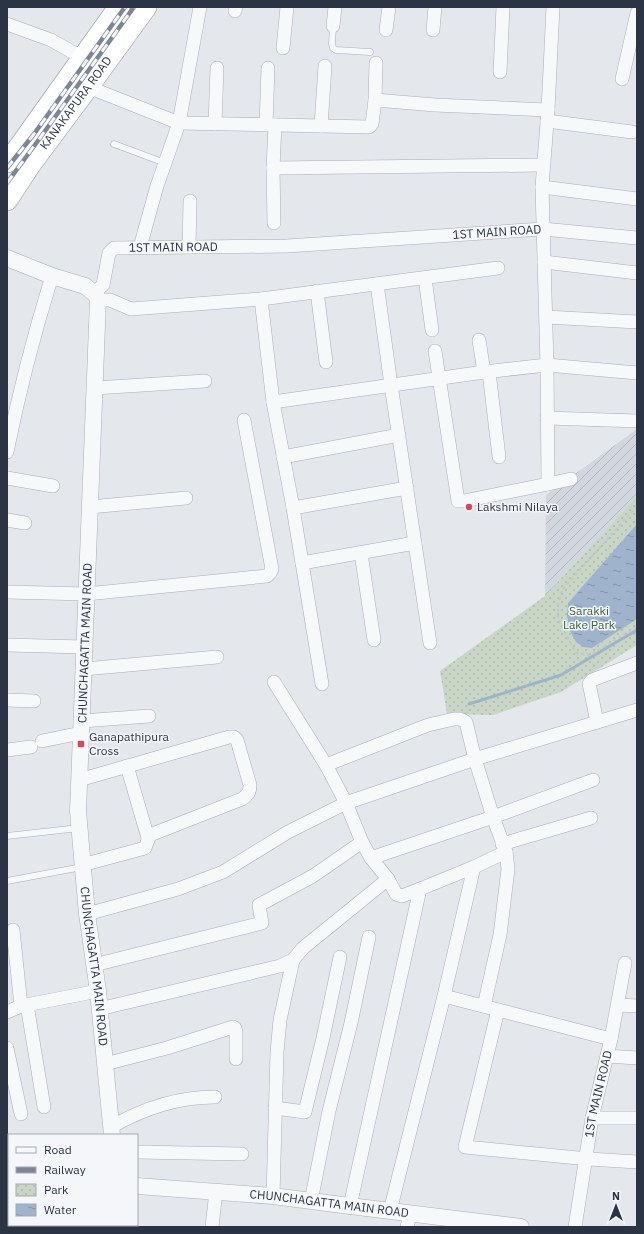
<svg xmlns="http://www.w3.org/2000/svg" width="644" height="1234" viewBox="0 0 644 1234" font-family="'IBM Plex Sans',sans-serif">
<defs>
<pattern id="industrial-furrows" width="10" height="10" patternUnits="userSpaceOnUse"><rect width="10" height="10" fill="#d2d6de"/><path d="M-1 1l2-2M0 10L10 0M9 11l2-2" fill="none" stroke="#b4b8c0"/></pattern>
<pattern id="park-dots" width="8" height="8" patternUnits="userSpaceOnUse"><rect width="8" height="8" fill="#c9d6c5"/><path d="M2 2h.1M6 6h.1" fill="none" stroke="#adb8ab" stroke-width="1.8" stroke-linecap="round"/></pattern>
<pattern id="water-ripples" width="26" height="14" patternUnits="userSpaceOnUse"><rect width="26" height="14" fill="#9fb4cc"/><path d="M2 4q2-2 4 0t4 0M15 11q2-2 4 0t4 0" fill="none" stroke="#8293a7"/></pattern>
</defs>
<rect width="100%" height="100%" fill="#e4e7ec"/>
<!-- industrial -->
<polygon fill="url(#industrial-furrows)" points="637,429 637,496 545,596 546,495"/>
<!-- park -->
<polygon fill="url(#park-dots)" points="637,496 637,645 561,692 493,715 447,714 440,671 545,596"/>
<!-- water -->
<polygon fill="url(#water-ripples)" points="637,524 637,619 592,648 583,647 576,642 570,631 567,616 568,603"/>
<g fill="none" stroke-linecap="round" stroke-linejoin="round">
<!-- stream -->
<polyline stroke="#9fb4cc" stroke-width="3" points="469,704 561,675 637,630"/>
<defs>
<g id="service">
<polyline points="333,26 332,44 333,48 336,50 370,52"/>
<polyline points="114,144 165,163"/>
<polyline points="7,836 79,828"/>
<polyline points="7,881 82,867"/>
<polyline points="7,1154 9,1154"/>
</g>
<g id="minor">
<polyline points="553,7 548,110 542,187 547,365 548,484 571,479"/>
<polyline points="235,11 236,7"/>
<polyline points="7,24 51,40 83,58"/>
<polyline points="333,26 335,7"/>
<polyline points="386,30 389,7"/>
<polyline points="433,30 435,7"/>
<polyline points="283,48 287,7"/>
<polyline points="500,72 503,7"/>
<polyline points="622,79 637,13"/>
<polyline points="88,87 179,123 369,127 372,124 375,100 435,105 548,110"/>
<polyline points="375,100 376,63"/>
<polyline points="547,121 632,132"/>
<polyline points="215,124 217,68"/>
<polyline points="266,125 268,68"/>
<polyline points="321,126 325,66"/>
<polyline points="273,168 543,165"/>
<polyline points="542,187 637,199"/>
<polyline points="274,223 273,168 275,125"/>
<polyline points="140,247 157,186 179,123 200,7"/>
<polyline points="189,247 190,201"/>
<polyline points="544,262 637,273"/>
<polyline points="425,278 432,330"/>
<polyline points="377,284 391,385 430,643"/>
<polyline points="317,291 326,362"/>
<path id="s1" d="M94 293 103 285 109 253 114 248 287 246 543 229 637 238"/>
<polyline points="261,299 273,402 293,508 322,684"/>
<polyline points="98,300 110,300 131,309 261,299 498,268"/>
<polyline points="546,317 637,322"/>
<polyline points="479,340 484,372"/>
<polyline points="435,351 458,501 464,501 548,484"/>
<polyline points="489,372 499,457"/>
<polyline points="95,388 205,381"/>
<polyline points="273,402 484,372 547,365 637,373"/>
<polyline points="547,418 637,421"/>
<path d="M7 452C19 392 34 334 52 276"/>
<polyline points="283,457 399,435"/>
<polyline points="7,478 53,486"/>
<polyline points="90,507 186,498"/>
<polyline points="293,508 407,488"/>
<polyline points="7,520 25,523"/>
<polyline points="361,553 374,640"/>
<polyline points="302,563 415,543"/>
<polyline points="7,592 86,594 267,576 270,573 272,569 244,420"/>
<polyline points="7,645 84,647"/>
<polyline points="84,669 217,657"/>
<polyline points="274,682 326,765 346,803 362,842 371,858 388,879 396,894 402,896 420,889 474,867 506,852"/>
<polyline points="7,700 34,701"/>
<polyline points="82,721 149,716"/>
<polyline points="597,722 590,688 589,684 592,680 637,663"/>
<polyline points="42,741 81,733"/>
<polyline points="7,750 31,747"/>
<polyline points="326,765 428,725 454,719 460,719 466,722 475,759 637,710"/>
<polyline points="127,766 148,838"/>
<path d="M79 780 229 737H234L237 740 250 785C250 792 248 795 242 799L150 835 145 848 82 865"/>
<polyline points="502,844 591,818"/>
<polyline points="371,858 493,817 593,780"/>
<polyline points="87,914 178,889 223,872 288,832 346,803 475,759 493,817 506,852 508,869 500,935 484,1006"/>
<polyline points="13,930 21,1006"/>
<polyline points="94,965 262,923 259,905 313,876 362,842"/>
<polyline points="444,996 474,867"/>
<polyline points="27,1005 44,1107"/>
<polyline points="618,1005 637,1006"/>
<polyline points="99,1009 280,966 293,960 303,948 388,879"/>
<polyline points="498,1010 465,1147 589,1159 637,1162"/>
<polyline points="7,1012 21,1006 98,991"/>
<polyline points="7,1048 21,1114"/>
<polyline points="607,1056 637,1058"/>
<polyline points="105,1064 167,1048 233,1027 235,1028 236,1032 236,1059"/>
<polyline points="275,1108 305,1112 323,1038 340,957"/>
<polyline points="592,1118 637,1118"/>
<path d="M111 1127C144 1108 177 1097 215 1097"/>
<polyline points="137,1152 242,1154"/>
<polyline points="273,1196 277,1052 280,1020 293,960"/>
<polyline points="311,1201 329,1111 351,1023 369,937"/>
<polyline points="350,1206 420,889"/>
<polyline points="390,1211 444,996 611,1039"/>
<polyline points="79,1227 90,1225"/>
<polyline points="212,1227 216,1191"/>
<polyline points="407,1227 410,1214"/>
<path id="s2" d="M575 1227 592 1118 611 1039 625 963"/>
</g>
<g id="tertiary">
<path id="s3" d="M7 258 52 276 85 286 96 295 98 300 78 811 87 914 98 991 112 1135"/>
<path id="s4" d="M137 1186 273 1196 350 1206 521 1227"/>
<polyline points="95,1227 96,1225"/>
</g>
<g id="trunk">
<polyline points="7,162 12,157 119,7"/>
<path id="s5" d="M7 200 30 165 88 87 146 7"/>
</g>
</defs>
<!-- service casing -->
<use href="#service" stroke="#a9aeb7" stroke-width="7"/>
<!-- minor casing -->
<use href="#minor" stroke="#a9aeb7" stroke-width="14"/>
<!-- tertiary casing -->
<use href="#tertiary" stroke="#a9aeb7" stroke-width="17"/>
<!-- trunk casing -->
<use href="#trunk" stroke="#8b94a3" stroke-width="22"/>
<!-- path -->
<polyline stroke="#c2c5cb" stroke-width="2" stroke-dasharray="3 3" stroke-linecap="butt" points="637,506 562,590 558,605 558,620 576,653 590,655 637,627"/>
<!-- service -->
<use href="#service" stroke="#f7f8fa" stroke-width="6"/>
<!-- minor -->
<use href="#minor" stroke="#f7f8fa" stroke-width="13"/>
<!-- tertiary -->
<use href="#tertiary" stroke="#f7f8fa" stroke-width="16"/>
<!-- trunk -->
<use href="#trunk" stroke="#fff" stroke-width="21"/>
<defs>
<g id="rail">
<polyline points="7,168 34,134 125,7"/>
<polyline points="7,183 40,138 134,7"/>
</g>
</defs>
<!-- rail casing -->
<use href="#rail" stroke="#7d8696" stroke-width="4.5"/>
<!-- rail -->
<use href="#rail" stroke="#f4f6f9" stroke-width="3" stroke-dasharray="9" stroke-linecap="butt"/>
</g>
<!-- markers -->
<g fill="#d1495b" stroke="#f4f6f9" stroke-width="1.5">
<circle cx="469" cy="507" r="4"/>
<rect x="77" y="740" width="8" height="8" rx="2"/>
</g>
<g text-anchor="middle" stroke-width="3" stroke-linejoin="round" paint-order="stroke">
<!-- street labels -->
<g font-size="12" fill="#2b3445" stroke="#f4f6f9">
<text dy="4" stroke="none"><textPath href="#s5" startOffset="119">KANAKAPURA ROAD</textPath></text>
<text dy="4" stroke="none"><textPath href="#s1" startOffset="435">1ST MAIN ROAD</textPath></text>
<text dy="4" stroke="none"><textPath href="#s1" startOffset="111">1ST MAIN ROAD</textPath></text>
<text transform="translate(85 643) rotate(-88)" y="4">CHUNCHAGATTA MAIN ROAD</text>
<text dy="4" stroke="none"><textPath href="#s3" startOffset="770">CHUNCHAGATTA MAIN ROAD</textPath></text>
<text dy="4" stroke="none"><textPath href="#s2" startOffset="135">1ST MAIN ROAD</textPath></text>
<text dy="4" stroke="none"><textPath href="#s4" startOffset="193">CHUNCHAGATTA MAIN ROAD</textPath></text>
</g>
<!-- poi labels -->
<g font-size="12" fill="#2b3445" stroke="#f4f6f9" text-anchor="start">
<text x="477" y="511">Lakshmi Nilaya</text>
<text x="89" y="741">Ganapathipura<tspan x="89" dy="14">Cross</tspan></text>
</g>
<!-- park labels -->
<g font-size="12" fill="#3f6138" stroke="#f4f6f9">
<text x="589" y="615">Sarakki<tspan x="589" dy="14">Lake Park</tspan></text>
</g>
</g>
<!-- border -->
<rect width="644" height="1234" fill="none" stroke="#2b3445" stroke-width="16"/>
<!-- legend -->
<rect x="8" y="1134" width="130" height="92" fill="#f4f6f9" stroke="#a4a8b1"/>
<rect x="16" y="1147" width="20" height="6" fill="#f7f8fa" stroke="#a4a8b1"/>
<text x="44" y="1154" font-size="12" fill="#2b3445">Road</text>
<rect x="16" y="1167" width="20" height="6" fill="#7d8696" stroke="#a4a8b1"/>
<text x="44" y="1174" font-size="12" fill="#2b3445">Railway</text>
<rect x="16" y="1184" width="20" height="12" fill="url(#park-dots)" stroke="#a4a8b1"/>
<text x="44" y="1194" font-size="12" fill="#2b3445">Park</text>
<rect x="16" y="1204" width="20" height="12" fill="url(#water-ripples)" stroke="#a4a8b1"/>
<text x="44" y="1214" font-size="12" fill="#2b3445">Water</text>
<!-- north arrow -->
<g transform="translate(616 1206)" stroke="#f4f6f9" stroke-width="3" paint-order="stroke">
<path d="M0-3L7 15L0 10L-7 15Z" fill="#2b3445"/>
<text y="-6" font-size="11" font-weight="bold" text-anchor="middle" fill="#2b3445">N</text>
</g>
</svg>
